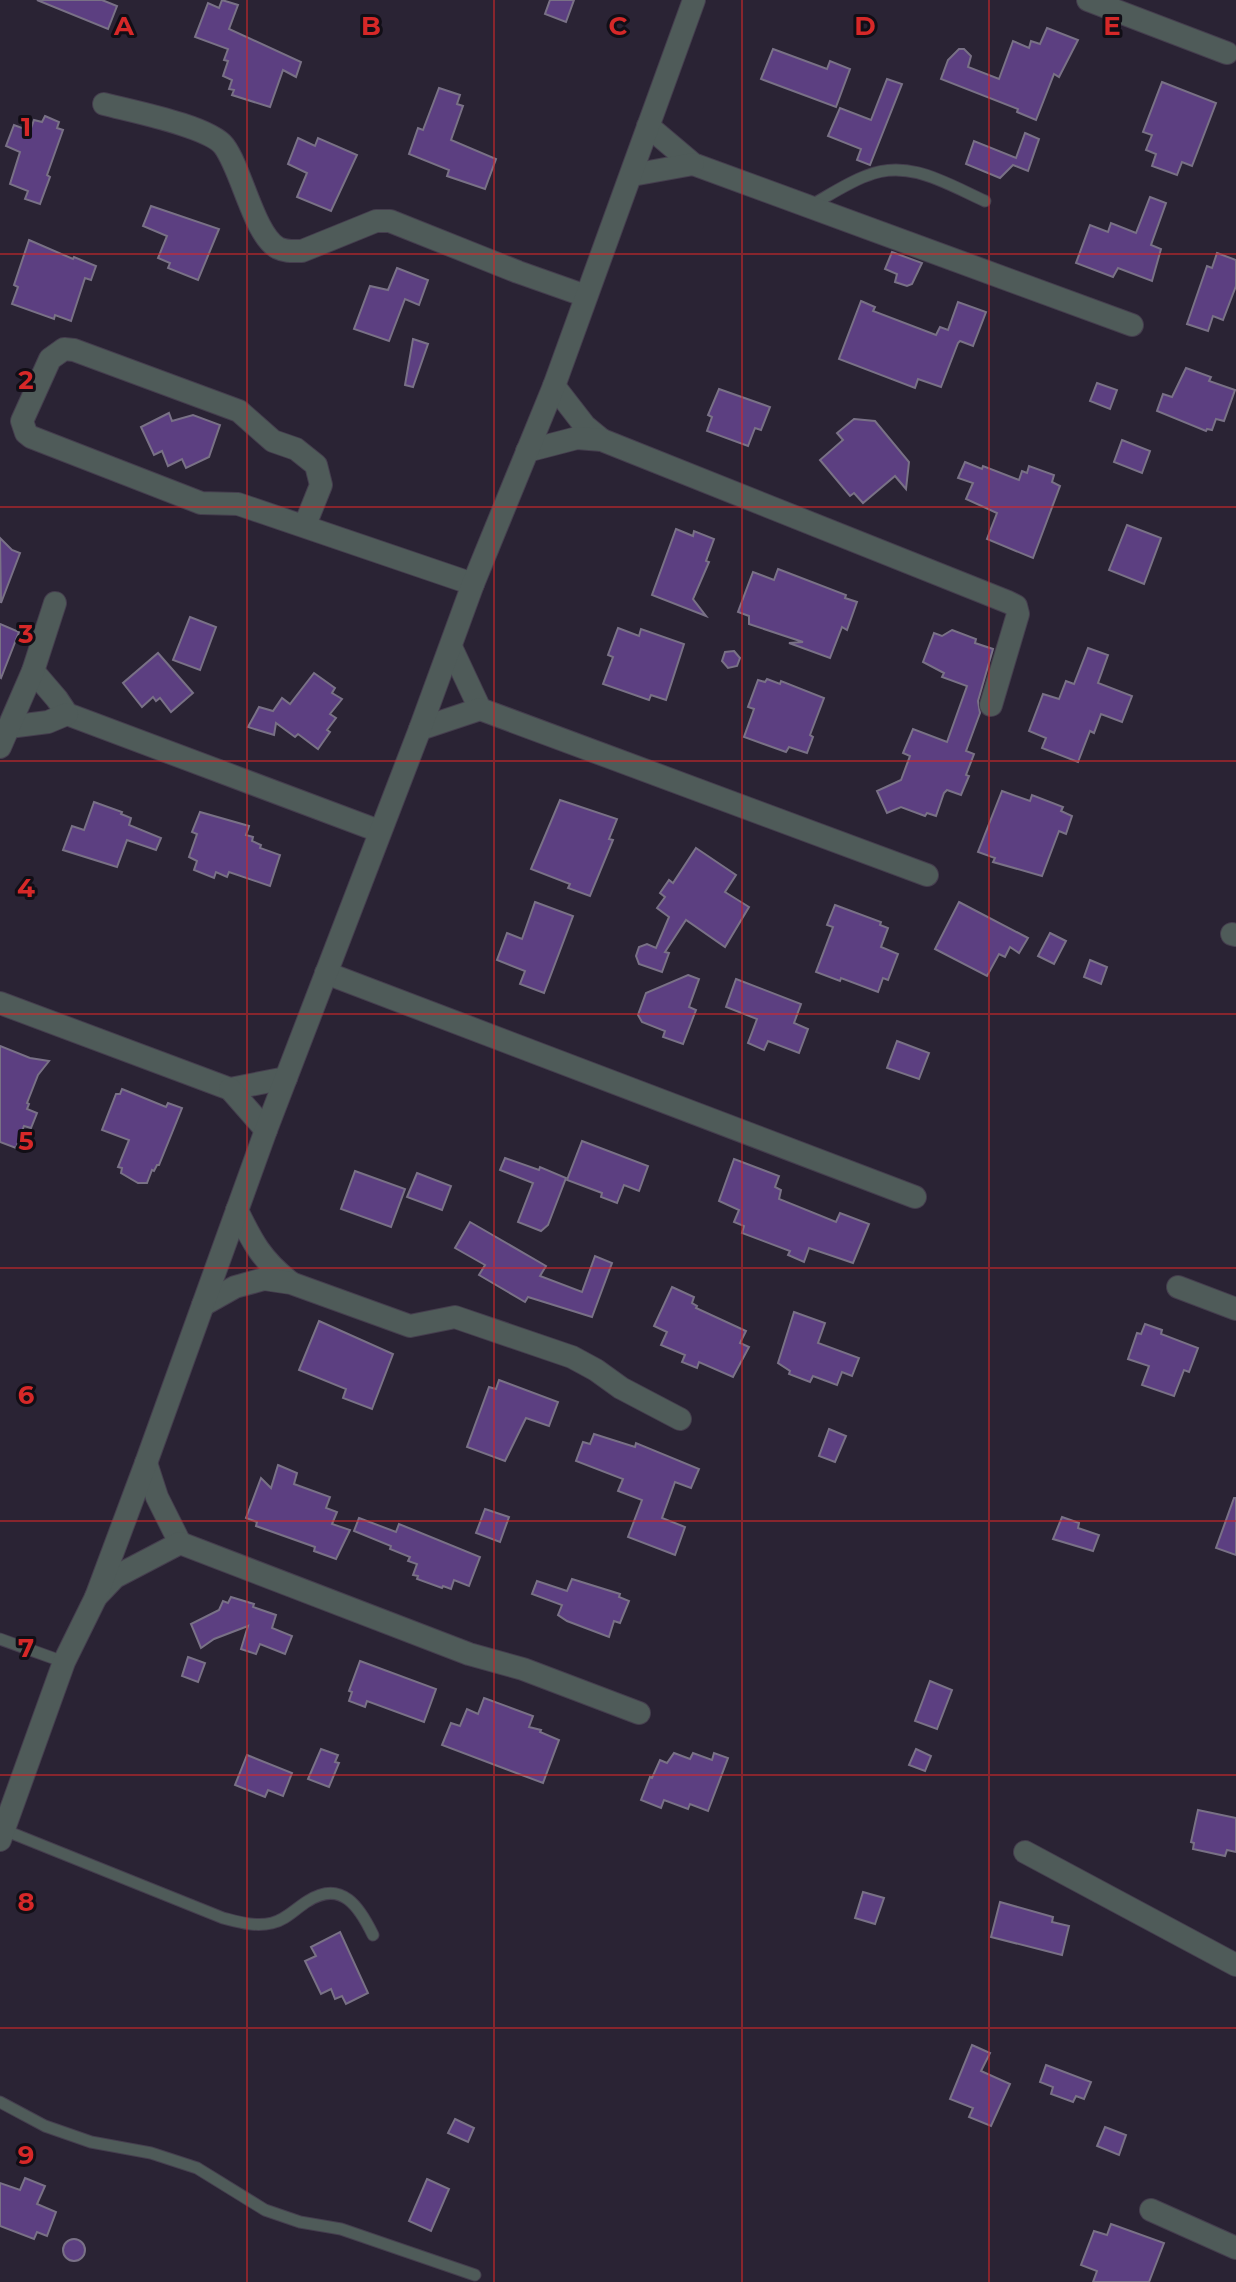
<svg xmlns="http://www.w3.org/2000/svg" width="1236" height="2282" viewBox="0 0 1236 2282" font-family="Montserrat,sans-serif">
<rect width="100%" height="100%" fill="#2a2334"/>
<!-- building -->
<g fill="#5c3f81" stroke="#797186" stroke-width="2">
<polygon points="37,0 102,0 117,6 108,29"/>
<polygon points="222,0 238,5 229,29 301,62 296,77 283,70 270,107 232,95 234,90 229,89 232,80 223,76 228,61 224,60 228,49 195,37 208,3 219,8"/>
<polygon points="550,0 574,0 566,22 545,14"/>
<polygon points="1047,28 1078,40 1059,77 1054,74 1036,120 1017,112 1018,109 941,79 948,60 959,49 964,49 971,56 968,67 999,79 1013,41 1029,48 1031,41 1040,44"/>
<polygon points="773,49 827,69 830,61 850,69 836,107 761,79"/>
<polygon points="887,79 902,84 870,165 857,160 861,149 828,136 840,108 871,120"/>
<polygon points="1162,82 1216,103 1192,166 1182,162 1177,175 1152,166 1156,154 1146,150 1152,135 1143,132"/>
<polygon points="439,88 460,95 457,104 463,106 451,140 496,159 485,189 447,176 449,170 409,154 418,128 423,130"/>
<polygon points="45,116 59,122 57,128 63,130 47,175 50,177 40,204 25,199 28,191 10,184 20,152 6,146 14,125 30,131 34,120 42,122"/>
<polygon points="1025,133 1039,139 1028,171 1013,165 1000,178 966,164 974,141 1016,158"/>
<polygon points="298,138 315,146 318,138 357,155 331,211 297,197 307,173 288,164"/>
<polygon points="1150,197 1166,203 1151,245 1161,249 1152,281 1118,268 1113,277 1076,263 1090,225 1108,232 1111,223 1136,233"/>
<polygon points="151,206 219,229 198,280 168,268 170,263 158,258 167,236 143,226"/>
<polygon points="29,240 73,259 74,257 96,266 91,280 85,278 71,321 55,315 54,319 12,304 18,287 14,285"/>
<polygon points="892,252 922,263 912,284 907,286 895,282 897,274 885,269"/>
<polygon points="1217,253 1236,260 1236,286 1223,320 1213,316 1208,331 1187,324 1207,266 1212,268"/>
<polygon points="397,268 428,280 419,305 405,299 389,341 354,329 370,286 388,290"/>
<polygon points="861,301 875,307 873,311 936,335 940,327 948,330 958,302 986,312 973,346 960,341 958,343 941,387 918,379 915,388 839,359"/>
<polygon points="413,339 428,344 413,387 405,385"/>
<polygon points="1186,368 1211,377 1209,381 1235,390 1224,421 1216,419 1212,430 1207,429 1206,431 1157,411 1163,394 1172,397"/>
<polygon points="1097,383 1117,390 1110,409 1090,401"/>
<polygon points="719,389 770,407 761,430 755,428 748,446 707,431 712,417 708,415"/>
<polygon points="169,413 172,421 193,415 220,425 209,457 186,468 182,459 168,466 162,451 154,455 141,427"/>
<polygon points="854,419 875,421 909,462 906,489 895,476 863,503 854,493 850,496 820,460 843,440 837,433"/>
<polygon points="1122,440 1150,451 1142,473 1114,462"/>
<polygon points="965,462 982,469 983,466 1019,480 1022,471 1027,473 1029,466 1054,475 1052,482 1060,486 1033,558 987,539 997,513 966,499 973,483 958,478"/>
<polygon points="1127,525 1161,538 1144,584 1109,570"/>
<polygon points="676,529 693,536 694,531 714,539 706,561 709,562 693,599 706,616 652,595"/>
<polygon points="0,538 12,550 20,553 1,603"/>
<polygon points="778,569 846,595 845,598 857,602 847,630 842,627 830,658 789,643 803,642 749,624 749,616 738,612 753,572 774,580"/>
<polygon points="190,617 216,627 200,670 173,660"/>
<polygon points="0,624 19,632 1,678 0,677"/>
<polygon points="618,628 639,636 641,629 684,644 666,700 651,695 649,700 603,684 613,657 608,655"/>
<polygon points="952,630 976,639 975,643 993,649 978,701 980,713 966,751 974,754 966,775 969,776 961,795 947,790 944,793 936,816 927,813 925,816 901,807 887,813 877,791 901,780 910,756 903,753 913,729 947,742 967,686 942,677 944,673 923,662 934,633 942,636"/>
<polygon points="1088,648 1108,655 1098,683 1132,696 1122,722 1101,714 1094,733 1090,731 1078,762 1042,748 1046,738 1029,731 1043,694 1059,699 1066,681 1074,684"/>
<polygon points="734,651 740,658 737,666 728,668 722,661 725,652"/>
<polygon points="158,653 193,693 171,712 160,698 156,701 153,697 142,707 123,683"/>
<polygon points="314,673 335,688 332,693 342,699 330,714 336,718 327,730 330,732 318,749 298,734 295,737 276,723 274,735 248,727 259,707 273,711 282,698 290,704"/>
<polygon points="767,679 780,684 781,681 824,698 810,735 813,737 807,753 789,747 786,752 744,737 754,709 748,707 758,680 765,682"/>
<polygon points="1002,791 1030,801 1032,795 1063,807 1061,811 1072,816 1066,834 1059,831 1042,876 993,862 995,858 978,852"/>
<polygon points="560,800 617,819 609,839 613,840 590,896 568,888 570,884 531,869"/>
<polygon points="94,802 122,812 121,814 131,818 129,825 161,838 156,850 127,840 117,867 63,850 72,826 84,830"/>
<polygon points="200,812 249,826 246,835 253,837 252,841 261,845 260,848 280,855 270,886 229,872 227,877 216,872 214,878 194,870 197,861 189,857 197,834 192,832"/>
<polygon points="696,848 736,875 725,892 749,907 725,947 686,920 665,952 669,953 662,972 639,964 636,956 639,947 647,944 656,948 669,917 657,908 665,897 660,893 669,880 673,883"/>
<polygon points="535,902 573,916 544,993 520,984 525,971 497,960 507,933 522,939"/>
<polygon points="959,902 1028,938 1019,953 1010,947 1005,957 999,954 987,976 935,949"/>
<polygon points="835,905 881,922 880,925 888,928 881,947 898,954 888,980 883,978 878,992 841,978 840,981 816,972 833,927 827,925"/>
<polygon points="1050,933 1066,941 1054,964 1038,956"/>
<polygon points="1090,960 1107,967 1101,984 1084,977"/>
<polygon points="688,975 699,979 689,1007 696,1010 683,1044 663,1037 665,1031 642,1022 638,1015 646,993"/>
<polygon points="736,979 801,1004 794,1023 808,1029 799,1053 768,1041 764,1050 748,1043 757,1019 726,1007"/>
<polygon points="897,1041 929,1053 919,1079 887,1068"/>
<polygon points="0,1046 30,1058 49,1061 38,1075 27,1103 29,1104 27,1109 37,1113 31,1128 24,1126 16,1148 0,1142"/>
<polygon points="122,1089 166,1107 168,1103 182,1108 159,1165 157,1165 154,1171 152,1170 147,1183 138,1183 121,1173 122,1168 118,1167 129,1140 102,1130 116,1094 120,1094"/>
<polygon points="582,1141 648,1166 639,1191 624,1185 617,1203 601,1197 602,1193 567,1180"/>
<polygon points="505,1158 539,1170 540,1167 566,1178 548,1225 541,1231 518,1222 533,1183 500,1170"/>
<polygon points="734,1159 779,1176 775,1187 781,1190 779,1199 836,1222 840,1213 869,1224 853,1263 809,1248 804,1262 788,1255 790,1251 742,1233 744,1226 734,1222 739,1210 719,1201"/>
<polygon points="355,1171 405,1189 391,1227 341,1209"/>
<polygon points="417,1173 451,1186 442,1210 407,1197"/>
<polygon points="470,1222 546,1266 540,1276 582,1292 595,1256 612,1263 592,1317 528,1297 525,1302 479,1275 485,1265 455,1248"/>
<polygon points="672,1287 694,1297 692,1303 697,1306 696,1308 746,1331 740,1343 749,1347 733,1377 699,1362 697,1368 682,1362 685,1355 661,1345 667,1332 654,1326"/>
<polygon points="794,1312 825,1323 818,1343 859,1358 852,1376 842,1372 837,1385 813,1376 810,1382 789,1374 790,1371 778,1363"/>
<polygon points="319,1321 393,1354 372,1409 343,1398 346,1389 299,1370"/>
<polygon points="1145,1324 1162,1330 1161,1334 1198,1348 1189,1372 1184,1370 1174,1396 1142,1385 1149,1366 1128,1359 1137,1333 1141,1334"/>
<polygon points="499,1380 558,1402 549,1426 526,1418 505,1461 467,1447 489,1387 496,1389"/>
<polygon points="829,1429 846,1436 835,1462 819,1456"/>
<polygon points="594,1434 635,1447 636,1443 699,1469 691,1488 675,1482 662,1518 685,1527 675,1555 628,1537 642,1500 618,1491 623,1479 576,1461 583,1442 590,1444"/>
<polygon points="278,1465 297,1473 294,1484 330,1497 326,1508 337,1512 332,1524 350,1530 336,1559 314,1551 315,1547 256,1526 257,1522 246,1518 261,1478 271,1488"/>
<polygon points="1234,1498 1236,1498 1236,1555 1216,1548"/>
<polygon points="485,1509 509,1517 500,1542 476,1533"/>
<polygon points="1062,1517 1079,1523 1078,1528 1099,1535 1093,1551 1053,1539"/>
<polygon points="359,1518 396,1532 399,1524 480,1557 469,1586 454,1580 451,1589 443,1586 442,1588 417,1579 418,1576 413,1575 417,1564 408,1561 410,1557 390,1549 391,1546 354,1531"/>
<polygon points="572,1579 620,1594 619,1597 629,1601 620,1623 614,1621 609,1637 567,1621 558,1615 562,1605 532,1594 537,1581 567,1591"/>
<polygon points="231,1597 254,1604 253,1607 276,1615 272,1628 292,1636 285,1654 260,1644 256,1654 241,1649 248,1626 214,1639 201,1648 191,1624 219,1610 223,1601 228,1603"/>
<polygon points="188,1657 205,1663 198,1682 182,1676"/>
<polygon points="360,1661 436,1689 424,1722 367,1701 365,1707 349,1701 352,1692 349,1691"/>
<polygon points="930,1681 952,1690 937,1729 915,1721"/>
<polygon points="484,1698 533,1716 529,1727 541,1730 540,1732 559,1740 543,1783 442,1745 451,1723 460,1726 467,1709 478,1714"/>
<polygon points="321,1749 338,1755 335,1762 339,1763 329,1787 308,1779"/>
<polygon points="916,1749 931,1756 925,1771 909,1765"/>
<polygon points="674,1753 690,1759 693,1753 712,1760 714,1753 728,1758 708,1811 690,1804 688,1809 664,1800 661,1808 641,1800 650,1777 652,1778 660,1760 667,1763"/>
<polygon points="247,1755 292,1773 283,1796 268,1790 265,1797 235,1785"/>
<polygon points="1198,1810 1236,1818 1236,1852 1227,1850 1225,1856 1193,1849 1194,1843 1191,1842"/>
<polygon points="863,1892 884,1898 875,1924 855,1918"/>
<polygon points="1000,1902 1053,1917 1052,1922 1069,1926 1062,1955 991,1937"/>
<polygon points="340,1932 368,1993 346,2004 342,1996 335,1999 331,1989 321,1994 305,1961 316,1956 311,1947"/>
<polygon points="972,2045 990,2053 981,2071 1010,2084 991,2126 969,2117 973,2108 950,2099"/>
<polygon points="1046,2065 1091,2082 1084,2099 1076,2096 1073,2102 1051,2094 1053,2087 1040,2082"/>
<polygon points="455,2119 474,2128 468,2142 448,2133"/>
<polygon points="1105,2127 1126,2135 1119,2155 1097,2146"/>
<polygon points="25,2178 45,2186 37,2204 56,2212 47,2236 37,2232 34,2239 0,2226 0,2183 20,2190"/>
<polygon points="427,2179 449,2189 431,2231 409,2221"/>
<polygon points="1111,2224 1164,2243 1149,2282 1093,2282 1097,2271 1081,2265 1094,2231 1107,2235"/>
<circle cx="74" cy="2250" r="11"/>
</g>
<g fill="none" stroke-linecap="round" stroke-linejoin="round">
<defs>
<g id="service">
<path d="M810 206C828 196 847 183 866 176 908 158 947 184 985 201"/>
<polyline points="0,1639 64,1662"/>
<path d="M4 1830 223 1918C239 1922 255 1927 272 1923 286 1920 296 1908 308 1901 342 1879 360 1908 373 1935"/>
<polyline points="0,2102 45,2126 91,2142 151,2153 197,2168 265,2210 300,2222 341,2229 475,2275"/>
</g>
<g id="minor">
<polyline points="1088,0 1227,53"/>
<path d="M104 104C130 111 209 126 224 146 242 170 254 235 278 248 286 252 293 251 302 251L376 221H390L518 272 586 296"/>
<polyline points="648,126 693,164 1132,325"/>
<polyline points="632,175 693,164"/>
<polyline points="554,386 585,426 602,440"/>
<polyline points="527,451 577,438 602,440 1008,602 1016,606 1018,614 991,705"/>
<polyline points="305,525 321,485 316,465 296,449 273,441 239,411 74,350 64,349 50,359 22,421 26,433 31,437 201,503 238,504 473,584"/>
<polyline points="451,647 480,709"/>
<polyline points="33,671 57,699 67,714 379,831"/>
<polyline points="9,727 48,722 67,714"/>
<polyline points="420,729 480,709 927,875"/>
<polyline points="0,747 33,671 55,603"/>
<polyline points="1232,934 1236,935"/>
<polyline points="326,973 915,1197"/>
<polyline points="0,1003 230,1089 286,1078"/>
<polyline points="230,1089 266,1130"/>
<path d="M237 1210C252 1242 262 1260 290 1282"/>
<polyline points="1178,1287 1236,1309"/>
<polyline points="203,1305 235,1287 264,1279 291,1283 410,1326 455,1317 572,1357 596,1370 621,1388 680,1419"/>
<polyline points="146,1463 157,1497 180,1543"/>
<polyline points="96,1597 115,1577 180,1543 469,1654 523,1669 639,1713"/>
<polyline points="1025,1852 1236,1965"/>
<polyline points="1151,2210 1236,2248"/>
</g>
<polyline id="tertiary" points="0,1840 64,1662 96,1597 146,1463 266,1130 420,729 473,584 554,386 694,0"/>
</defs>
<!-- service casing -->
<use href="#service" stroke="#453e4e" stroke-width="13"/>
<!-- minor casing -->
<use href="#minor" stroke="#453e4e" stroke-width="24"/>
<!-- tertiary casing -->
<use href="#tertiary" stroke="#453e4e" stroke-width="24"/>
<!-- service -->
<use href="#service" stroke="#4f5b59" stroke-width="11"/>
<!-- minor -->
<use href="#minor" stroke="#4f5b59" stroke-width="22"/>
<!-- tertiary -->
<use href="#tertiary" stroke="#4f5b59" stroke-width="22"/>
</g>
<!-- grid -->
<path fill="none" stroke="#d62828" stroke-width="2" stroke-opacity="0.55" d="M247 0V2282M494 0V2282M742 0V2282M989 0V2282M0 254H1236M0 507H1236M0 761H1236M0 1014H1236M0 1268H1236M0 1521H1236M0 1775H1236M0 2028H1236"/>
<g font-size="26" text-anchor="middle" font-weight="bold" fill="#d62828" stroke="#110e16" stroke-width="6" stroke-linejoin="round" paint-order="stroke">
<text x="124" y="35">A</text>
<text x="371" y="35">B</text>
<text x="618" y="35">C</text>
<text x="865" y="35">D</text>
<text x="1112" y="35">E</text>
<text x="26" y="136">1</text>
<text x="26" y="389">2</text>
<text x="26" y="643">3</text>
<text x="26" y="897">4</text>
<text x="26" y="1150">5</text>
<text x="26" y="1404">6</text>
<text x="26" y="1657">7</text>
<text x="26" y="1911">8</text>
<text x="26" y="2164">9</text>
</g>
</svg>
